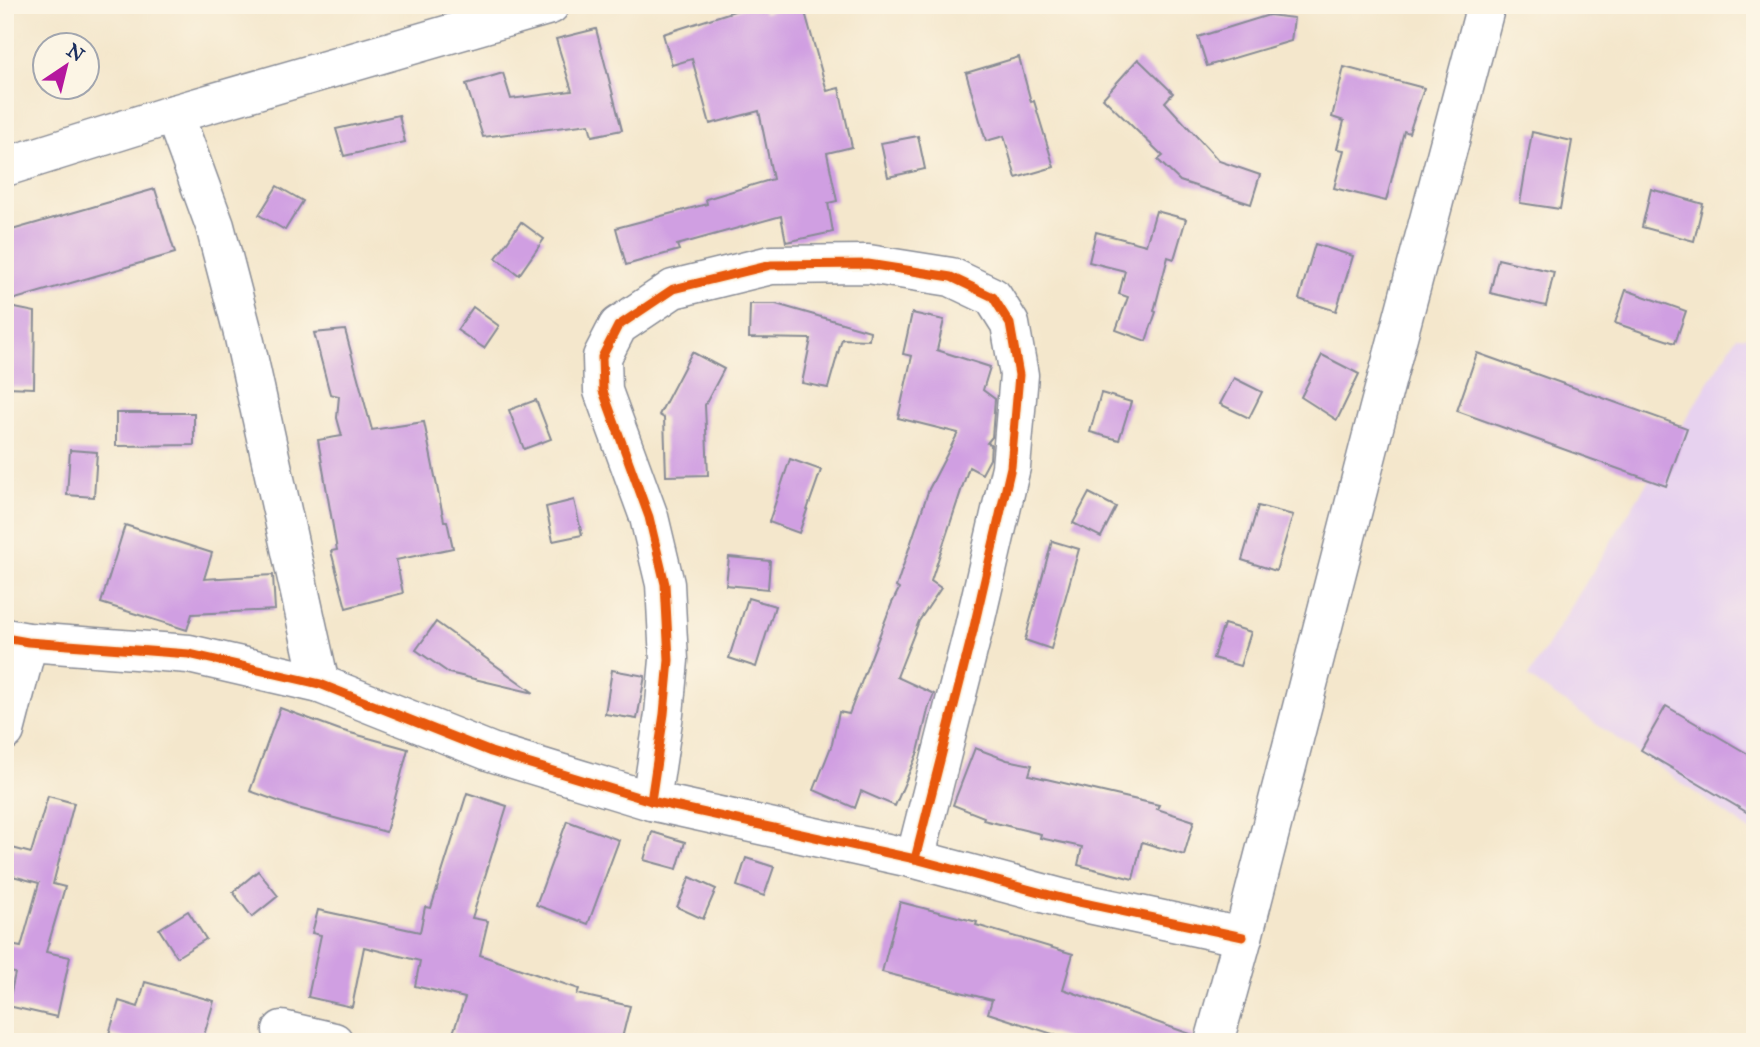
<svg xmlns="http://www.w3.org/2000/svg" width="1760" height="1047" viewBox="0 0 1760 1047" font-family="'IM FELL Great Primer',serif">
<rect width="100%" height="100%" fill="#fcf5e5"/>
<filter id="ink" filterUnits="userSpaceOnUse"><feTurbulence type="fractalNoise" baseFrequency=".0143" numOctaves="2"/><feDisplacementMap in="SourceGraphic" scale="14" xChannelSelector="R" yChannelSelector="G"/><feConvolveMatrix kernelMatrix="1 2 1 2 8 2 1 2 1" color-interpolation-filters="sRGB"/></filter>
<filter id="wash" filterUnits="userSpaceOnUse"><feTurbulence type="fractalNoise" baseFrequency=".00686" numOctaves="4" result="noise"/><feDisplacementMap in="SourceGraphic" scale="28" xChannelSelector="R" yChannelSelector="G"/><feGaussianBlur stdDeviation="1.57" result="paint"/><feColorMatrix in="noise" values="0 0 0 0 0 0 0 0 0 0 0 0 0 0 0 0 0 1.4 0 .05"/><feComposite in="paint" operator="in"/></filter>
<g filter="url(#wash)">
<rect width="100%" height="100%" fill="#f4e7cc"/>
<!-- built -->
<polygon fill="#e7d2ef" points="1737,336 1755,337 1755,834 1528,677"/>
<g id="blocks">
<!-- building -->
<g fill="#d09fe2">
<polygon points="753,5 761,5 764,13 792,5 803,5 827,91 839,88 852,147 827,153 837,201 828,203 833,232 786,242 781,216 677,245 679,250 626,265 616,228 707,204 706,199 773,179 759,111 710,124 692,59 672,65 663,34"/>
<polygon points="1269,15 1294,18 1291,41 1207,66 1198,37"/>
<polygon points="596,29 622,130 592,136 589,124 483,137 466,84 503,73 511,99 572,91 556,39"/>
<polygon points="1019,57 1031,102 1034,101 1054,167 1016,178 1004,136 986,141 966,73"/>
<polygon points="1138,59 1173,93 1165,102 1219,161 1260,175 1251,204 1180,181 1158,160 1163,156 1103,98"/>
<polygon points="1344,67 1424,88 1409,133 1404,131 1386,201 1334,188 1344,150 1337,149 1344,121 1332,117"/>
<polygon points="399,115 405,142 344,156 336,129"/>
<polygon points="1532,132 1572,141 1560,209 1520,203"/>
<polygon points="918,136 925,169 888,177 881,143"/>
<polygon points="277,186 303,201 285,230 259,215"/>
<polygon points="155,189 175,253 5,302 5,232"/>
<polygon points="1651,189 1703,204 1694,241 1642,227"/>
<polygon points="1156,211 1186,219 1174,259 1168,257 1154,311 1156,312 1146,341 1116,330 1128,297 1119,294 1125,271 1089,262 1096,232 1146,245"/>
<polygon points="521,222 544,239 519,275 496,258"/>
<polygon points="1315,244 1353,256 1336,311 1299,299"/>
<polygon points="1498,259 1554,272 1546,306 1490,293"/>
<polygon points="1626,290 1686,311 1675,343 1615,323"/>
<polygon points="750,304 776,304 870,331 869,340 842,339 828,388 802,383 811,339 749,338"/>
<polygon points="5,306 35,312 34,388 5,387"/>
<polygon points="473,307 499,326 484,348 457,330"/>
<polygon points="912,313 944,320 937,350 990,367 983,390 995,399 992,437 987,443 991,444 990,459 982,474 969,467 931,581 941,588 919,621 897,677 934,694 929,706 918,752 895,806 861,791 855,808 814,790 832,744 839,712 849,714 892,603 899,589 896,587 929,489 958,433 898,418 912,356 903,354"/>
<polygon points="345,330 372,430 424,422 444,521 447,521 453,548 396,560 403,593 346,608 331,551 337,550 318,440 342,436 337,418 339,396 330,394 314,333"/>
<polygon points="692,352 724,369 705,405 708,475 666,476 664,418 659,415"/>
<polygon points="1477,353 1687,428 1666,486 1457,411"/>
<polygon points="1322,355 1359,374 1337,420 1301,397"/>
<polygon points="1234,378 1262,392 1249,418 1220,404"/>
<polygon points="1101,393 1131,402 1119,440 1090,432"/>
<polygon points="536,400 551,439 524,449 509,410"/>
<polygon points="116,413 194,413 194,445 116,446"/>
<polygon points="70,450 97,452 94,497 67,495"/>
<polygon points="790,459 821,470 799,533 769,522"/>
<polygon points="1089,493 1116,507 1101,537 1073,523"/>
<polygon points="574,500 582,535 553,541 546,507"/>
<polygon points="1258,506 1293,515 1276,571 1242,560"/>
<polygon points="125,525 212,553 204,579 273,575 275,610 192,614 187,630 101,603"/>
<polygon points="1052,541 1079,549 1051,649 1025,640"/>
<polygon points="729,557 770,561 768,589 726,585"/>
<polygon points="748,598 775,606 756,667 729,658"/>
<polygon points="436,622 534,693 449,673 416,650"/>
<polygon points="1224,624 1251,632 1240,666 1213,658"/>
<polygon points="612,670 645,676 637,719 605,714"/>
<polygon points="1666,706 1755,758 1755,817 1641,750"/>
<polygon points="280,708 340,730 408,749 386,832 294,807 250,791"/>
<polygon points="975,748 1007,760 1032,765 1029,775 1159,805 1157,809 1194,821 1184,855 1142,842 1133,879 1078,865 1082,847 1040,838 1041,834 983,820 984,817 953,805"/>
<polygon points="467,793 507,806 472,918 488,921 480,955 579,989 577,994 630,1006 621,1042 478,1042 453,1033 465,998 415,986 420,961 364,947 352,1007 308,997 321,935 312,933 318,910 420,932 425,907 431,908"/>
<polygon points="48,796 74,803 53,884 65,887 46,952 70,957 57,1017 8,1006 15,973 5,971 5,944 21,947 39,883 5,874 5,846 31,853"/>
<polygon points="567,821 619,840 588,924 536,905"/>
<polygon points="652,832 685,842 677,869 644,860"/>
<polygon points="746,858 774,867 764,896 737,886"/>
<polygon points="258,871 278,896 252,917 233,892"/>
<polygon points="690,877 716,889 703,919 677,907"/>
<polygon points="900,902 977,922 976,925 1073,954 1063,989 1193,1035 1193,1042 1077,1042 988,1013 992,1000 882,972"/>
<polygon points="188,911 206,939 177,957 159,929"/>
<polygon points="145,982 214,1001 202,1042 138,1042 109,1034 119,1001 138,1007"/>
</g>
</g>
</g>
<g filter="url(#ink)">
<use href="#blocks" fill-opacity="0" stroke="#888b95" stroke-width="2"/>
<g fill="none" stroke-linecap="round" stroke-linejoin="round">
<defs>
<g id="minor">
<polyline points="174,114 215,226 243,333 320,684"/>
<polyline points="5,167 174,114 550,5"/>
<polyline points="5,638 28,642 189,654 320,684 491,752 651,801 915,859 1065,899 1243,937"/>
<polyline points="5,731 28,642"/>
<polyline points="651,801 664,714 669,660 665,584 649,517 603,391 602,357 618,326 673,289 771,265 868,264 951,277 993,297 1010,324 1019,375 1011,467 973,631 915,859"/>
<polyline points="282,1030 334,1042"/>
<polyline points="1214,1042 1243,937 1378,412 1486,5"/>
</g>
</defs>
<!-- minor casing -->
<use href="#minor" stroke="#888b95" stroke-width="41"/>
<!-- minor -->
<use href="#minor" stroke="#fff" stroke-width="38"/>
<defs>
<g id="cycleway">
<polyline points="5,638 28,642 189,654 320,684 491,752 651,801 915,859 1065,899 1243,937"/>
<polyline points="651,801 664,714 669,660 665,584 649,517 603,391 602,357 618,326 673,289 771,265 868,264 951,277 993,297 1010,324 1019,375 1011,467 973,631 915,859"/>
</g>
</defs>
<!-- cycleway casing -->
<use href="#cycleway" stroke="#fcf5e5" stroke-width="13"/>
<!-- cycleway -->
<use href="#cycleway" stroke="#e8590c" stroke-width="9"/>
</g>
</g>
<!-- margin -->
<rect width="1760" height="1047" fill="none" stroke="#fcf5e5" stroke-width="28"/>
<!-- north arrow -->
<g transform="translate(66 66) rotate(35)"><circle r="33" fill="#fcf5e5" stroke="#a2a6af" stroke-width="2"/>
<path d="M0-5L12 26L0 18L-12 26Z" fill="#b5179e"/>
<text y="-10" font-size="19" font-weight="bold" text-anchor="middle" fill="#1b2f5e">N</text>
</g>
</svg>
